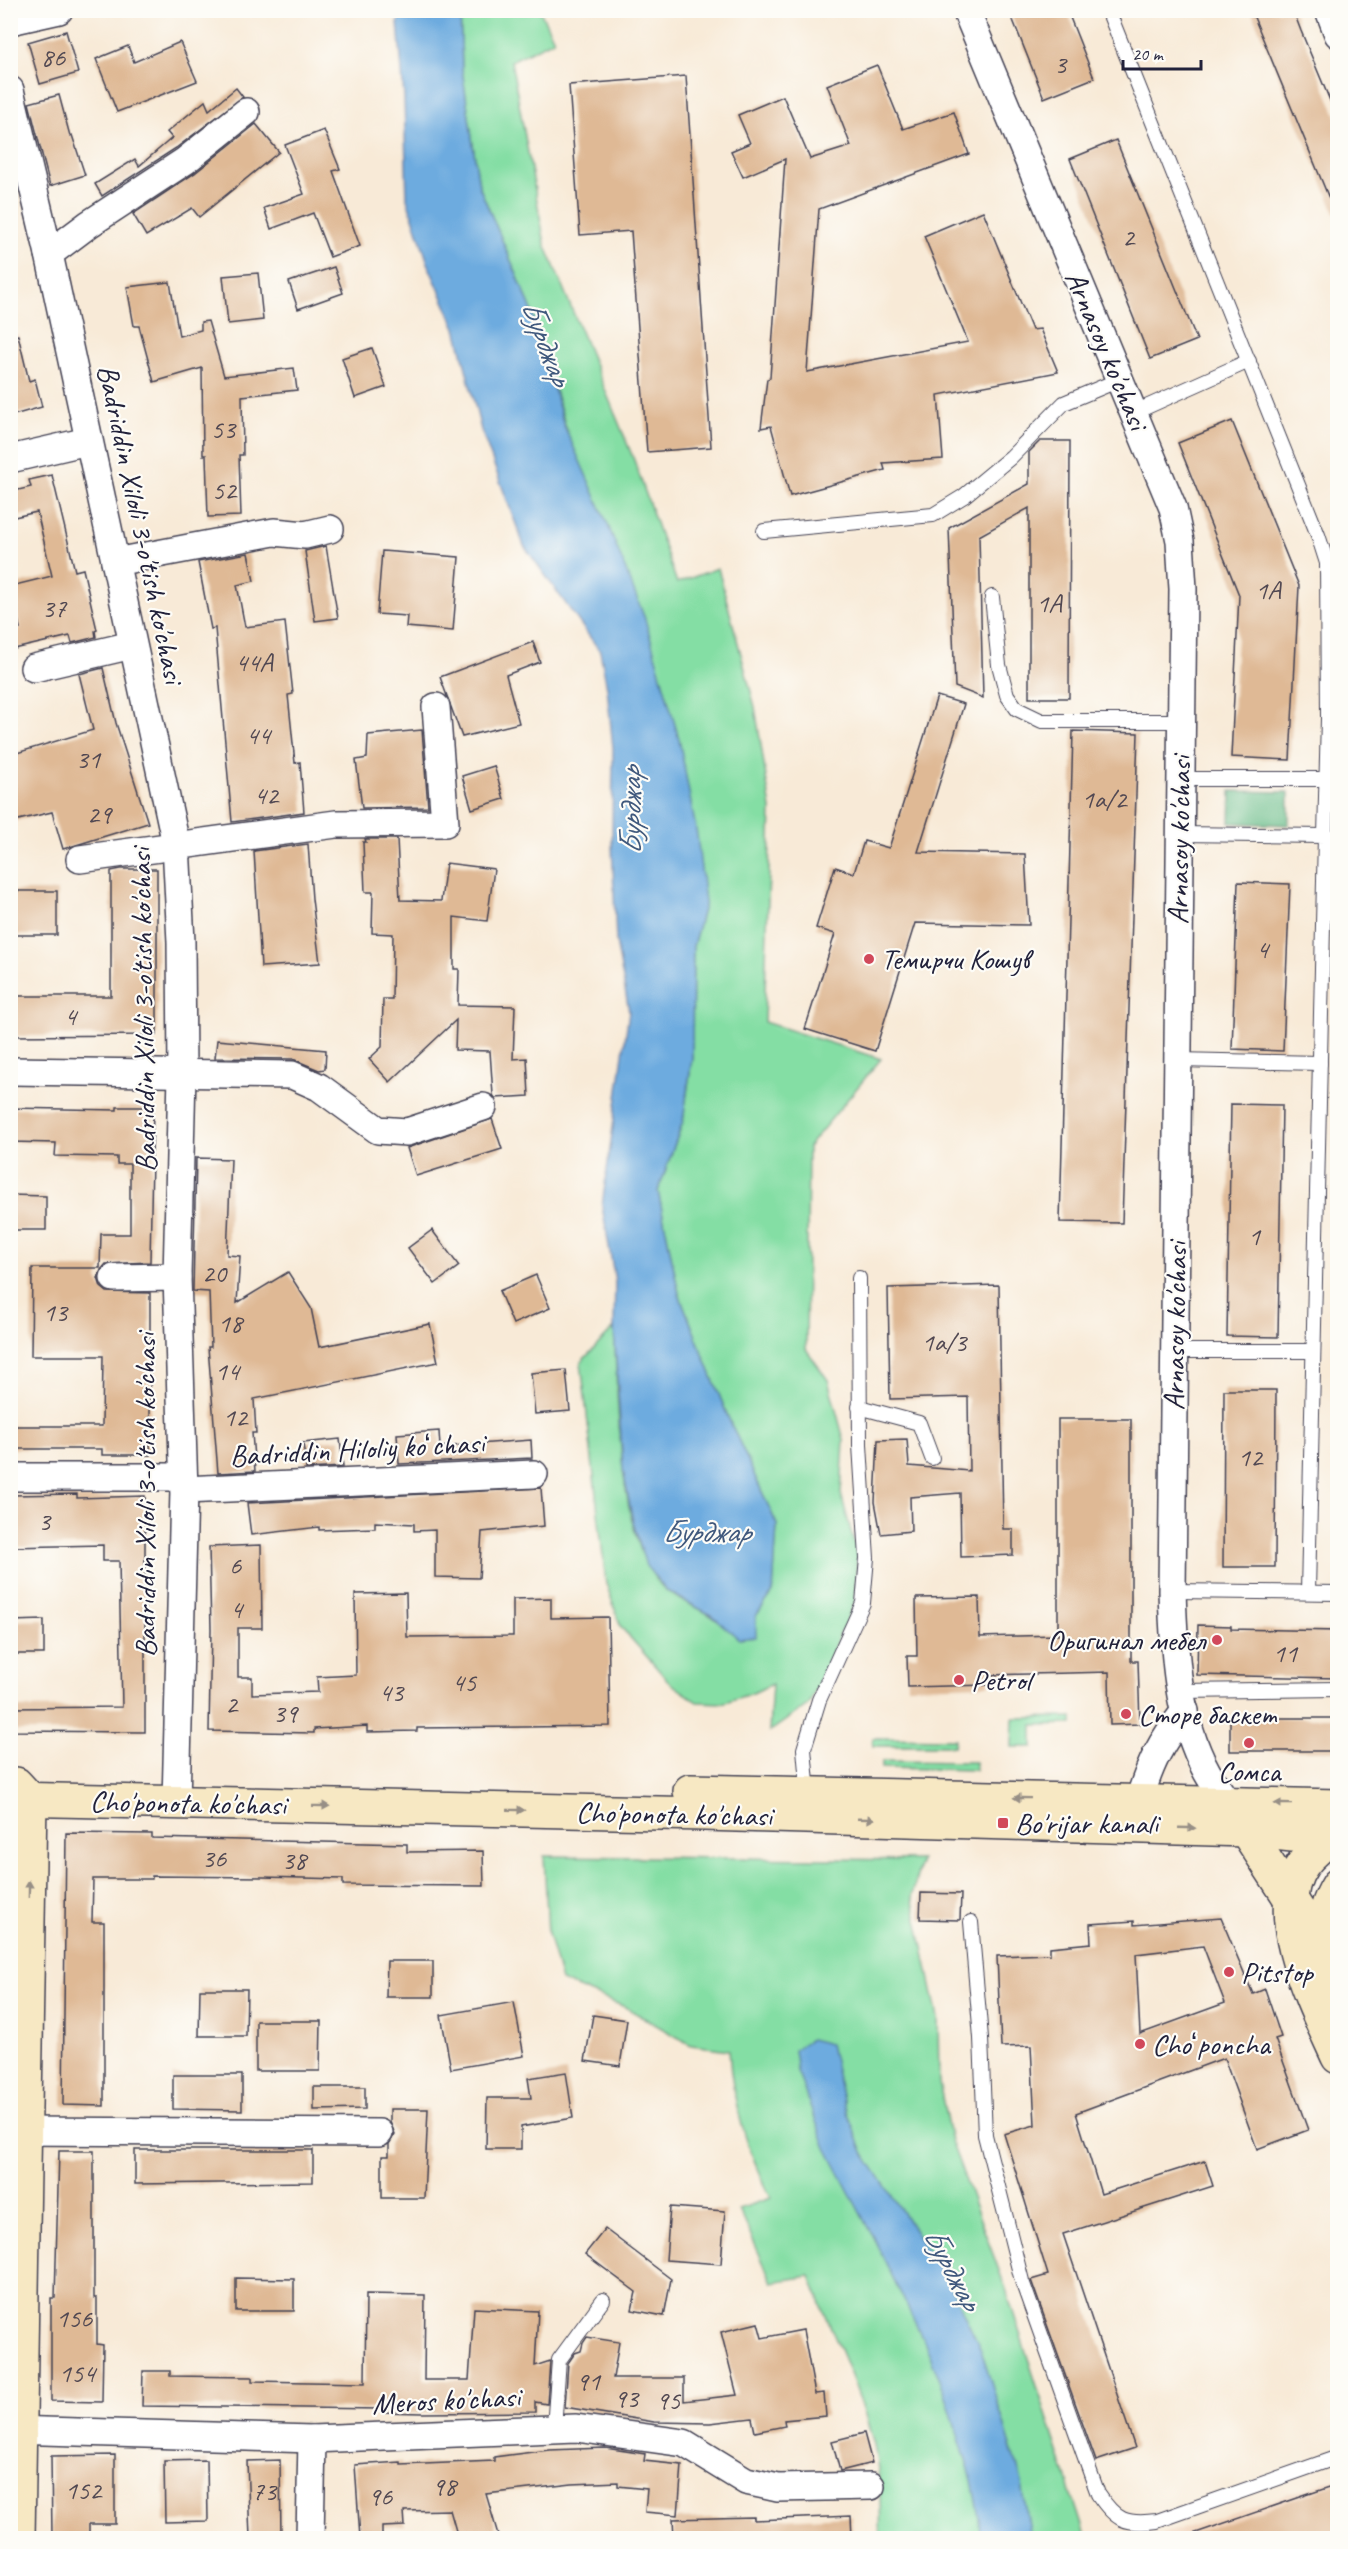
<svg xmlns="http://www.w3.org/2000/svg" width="1348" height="2549" viewBox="0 0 1348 2549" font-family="Caveat,sans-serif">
<rect width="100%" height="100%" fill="#fdfcf7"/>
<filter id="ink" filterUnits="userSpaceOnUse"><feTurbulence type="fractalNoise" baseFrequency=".0167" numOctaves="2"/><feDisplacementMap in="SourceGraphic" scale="12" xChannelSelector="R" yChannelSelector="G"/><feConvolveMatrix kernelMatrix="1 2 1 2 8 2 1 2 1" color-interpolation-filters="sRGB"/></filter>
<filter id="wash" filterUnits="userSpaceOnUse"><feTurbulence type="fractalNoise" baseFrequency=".008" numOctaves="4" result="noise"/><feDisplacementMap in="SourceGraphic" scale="24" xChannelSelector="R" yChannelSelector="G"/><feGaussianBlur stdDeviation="1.35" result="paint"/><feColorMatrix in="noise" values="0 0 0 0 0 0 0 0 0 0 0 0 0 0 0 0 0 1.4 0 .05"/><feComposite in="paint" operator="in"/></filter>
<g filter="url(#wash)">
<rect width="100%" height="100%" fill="#f8ead7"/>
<!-- built -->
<polygon fill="#f2d5bd" points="1337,2478 1337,2538 1155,2538"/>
<!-- green -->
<g fill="#84dea4" stroke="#538070" stroke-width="1.5">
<path d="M460 11H540L554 40 511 61 545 244 634 460 677 583 718 568 755 707 771 809 764 1022 881 1059 808 1147 806 1349 828 1380 844 1440 841 1494 857 1554 855 1601 809 1704 769 1732 772 1684 753 1693 722 1703 698 1702 670 1683 621 1627 606 1583 581 1362 614 1328C618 1391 616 1550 667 1591 680 1602 697 1606 711 1616 721 1622 730 1631 739 1638L773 1592 777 1525 728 1417 679 1294 658 1191 683 1121 692 1058 693 946 705 902 531 308 479 186 462 69Z"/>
<polygon points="1073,1717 1073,1724 1033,1725 1033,1747 1012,1747 1013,1718"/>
<polygon points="873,1738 955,1739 954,1746 873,1746"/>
<polygon points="882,1761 975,1762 975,1770 882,1768"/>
<path d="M544 1856 921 1860 912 1896 938 2018 939 2082 951 2141 1004 2284 1086 2538H880C881 2508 881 2476 874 2446 860 2387 831 2333 810 2276L772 2282 739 2209 771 2198C747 2149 732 2104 729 2050L691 2045 625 2007 561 1981 548 1934Z"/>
</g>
<!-- forest -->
<polygon fill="#6bbd8a" stroke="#467062" stroke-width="1.5" points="1231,791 1289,792 1289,825 1230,823"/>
<!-- water -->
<g fill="#6dabdf" stroke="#48668d" stroke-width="1.5">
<polygon points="404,11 460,11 462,69 479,186 531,308 564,425 608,525 645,619 679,739 697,835 705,902 693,946 692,1058 683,1121 658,1191 679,1294 728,1417 777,1525 773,1592 756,1616 756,1637 739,1639 711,1615 667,1591 646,1566 633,1522 623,1470 614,1328 615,1281 602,1206 629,1011 616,942 612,843 613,748 607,688 600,651 524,546 481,430 456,328 430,269 407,199 404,97 398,22"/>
<polygon points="810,2039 830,2044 844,2104 863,2152 949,2283 981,2350 1021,2478 1031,2538 980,2538 979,2518 972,2480 944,2390 924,2341 874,2239 826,2148 797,2071 794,2050"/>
</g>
<g id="blocks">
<!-- building -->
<g fill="#dfb995" fill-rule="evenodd">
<polygon points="1009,10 1067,10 1094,78 1044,98"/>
<polygon points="1251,10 1293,10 1301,31 1338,120 1338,220"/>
<polygon points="66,31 78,73 40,84 28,42"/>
<polygon points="180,42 197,81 117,112 96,59 128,46 134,62"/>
<polygon points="877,65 903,129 954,112 969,154 819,209 807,372 968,342 924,236 983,211 1032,330 1040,329 1058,372 938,395 943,459 883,463 885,470 790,496 771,426 761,428 767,379 770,378 785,159 743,177 731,151 750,143 738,115 783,96 810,159 851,146 827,85"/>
<polygon points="686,76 711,447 647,452 631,231 580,235 569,85"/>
<polygon points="236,88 243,97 176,148 102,196 95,184 135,159 139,166 172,138 167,132 205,101 209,110"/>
<polygon points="59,95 70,136 72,135 85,175 50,186 29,103"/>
<polygon points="256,124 279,152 199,217 192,208 146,236 133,214 195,173"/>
<polygon points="324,130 340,169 333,171 360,246 330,257 313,213 271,229 264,208 304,194 285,145"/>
<polygon points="1116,140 1197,340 1150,359 1070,159"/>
<polygon points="334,267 343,293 298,309 289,282"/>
<polygon points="258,273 263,320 228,324 223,276"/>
<polygon points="170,282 179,336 201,330 201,322 208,321 224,376 294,368 297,390 242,396 243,455 239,455 241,516 208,517 206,455 203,455 202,368 154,382 139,326 134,326 127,287"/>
<polygon points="18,335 29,381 35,379 42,407 10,416 10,336"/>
<polygon points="372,348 386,387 355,398 342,358"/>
<polygon points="1232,421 1299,586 1290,760 1231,757 1239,595 1178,443"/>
<polygon points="1040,441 1070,441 1069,698 1029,698 1029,508 979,536 983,698 955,687 949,528 1029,484 1029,452"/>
<polygon points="52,475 75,571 83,569 97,630 95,631 96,637 72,643 70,636 10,650 10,629 20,628 11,586 52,576 37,512 10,518 10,492 31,487 29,480"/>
<polygon points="326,546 338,618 315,621 305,551"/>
<polygon points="382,551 459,557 453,631 406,627 407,616 377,614"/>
<polygon points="248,553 254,581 237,585 245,627 285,622 293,694 288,695 295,763 300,762 304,812 232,822 215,628 211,629 198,562"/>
<polygon points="533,642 540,662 506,675 519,723 462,737 440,677"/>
<polygon points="103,668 116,723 148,823 63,849 52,812 10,822 10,755 93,730 79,674"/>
<polygon points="937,696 964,704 918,852 1025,854 1029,925 915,923 875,1051 805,1029 835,934 816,928 835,867 854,873 864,841 889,848"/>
<polygon points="422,730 428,807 362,808 356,760 367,758 368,735"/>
<polygon points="1073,731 1138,733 1122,1223 1060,1222"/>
<polygon points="494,766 504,799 472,809 462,776"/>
<polygon points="365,839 397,839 400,900 441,901 446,863 494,869 487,921 454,917 454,969 459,969 458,1005 515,1006 513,1059 527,1058 529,1096 495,1098 493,1095 490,1051 455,1050 456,1020 390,1082 369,1059 382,1047 383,999 392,999 393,934 372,933 373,892 365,892 363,842 366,842"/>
<polygon points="308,844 312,899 320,963 261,967 254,851"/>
<polygon points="121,869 157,869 157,1035 10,1036 10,996 111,996 111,871"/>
<polygon points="1238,882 1290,884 1283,1051 1232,1049"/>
<rect x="10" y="891" width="47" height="44"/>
<polygon points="217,1040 326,1050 325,1069 319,1070 293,1059 215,1058"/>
<polygon points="1231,1104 1282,1105 1278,1337 1227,1336"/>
<polygon points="117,1107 153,1107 150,1262 106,1264 101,1270 98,1278 101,1287 107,1292 150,1293 150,1455 102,1455 102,1449 10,1449 10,1426 102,1426 103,1356 31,1356 32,1268 100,1268 101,1234 130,1234 130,1164 117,1164 117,1157 55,1156 56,1143 10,1142 10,1108 117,1110"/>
<polygon points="492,1119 502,1149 416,1176 407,1148"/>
<polygon points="196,1158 231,1159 227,1255 240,1256 237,1303 288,1272 311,1308 319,1347 430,1324 438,1362 254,1399 256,1433 252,1433 255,1471 218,1473 208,1347 211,1347 209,1292 193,1291"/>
<polygon points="10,1195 46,1196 46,1230 10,1230"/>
<polygon points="432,1230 459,1266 435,1284 408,1248"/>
<polygon points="536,1275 550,1308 513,1324 499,1291"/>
<polygon points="999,1285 1003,1529 1013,1529 1013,1555 961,1557 960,1493 910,1497 911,1531 881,1534 875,1502 878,1440 907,1439 909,1466 969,1471 968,1397 890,1399 888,1288"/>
<polygon points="566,1370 570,1411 535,1414 531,1373"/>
<polygon points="1224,1390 1276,1390 1275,1567 1223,1567"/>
<polygon points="1058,1419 1131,1419 1131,1661 1138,1661 1140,1724 1110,1725 1109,1672 989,1675 989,1685 908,1687 907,1656 917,1656 916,1598 979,1597 980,1637 1058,1635"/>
<polygon points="439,1431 440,1447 531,1440 532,1458 399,1464 397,1434"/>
<polygon points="340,1439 343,1467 306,1469 303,1443"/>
<polygon points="541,1488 544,1526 482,1532 479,1578 435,1577 435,1530 414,1531 414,1524 375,1522 375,1528 319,1530 319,1527 251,1535 247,1503"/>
<polygon points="77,1494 77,1498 145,1496 145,1732 10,1731 10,1708 122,1707 119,1561 103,1561 103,1545 10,1547 10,1495"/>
<polygon points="261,1545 262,1628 238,1628 238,1677 252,1677 252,1694 318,1692 317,1677 356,1675 355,1594 406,1593 407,1637 513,1636 513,1599 551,1598 551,1618 608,1617 610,1726 417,1728 417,1731 367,1732 367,1726 314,1729 314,1733 209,1731 211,1629 209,1547"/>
<polygon points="44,1620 44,1654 10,1654 10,1621"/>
<polygon points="1198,1625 1231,1626 1231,1629 1338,1631 1338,1678 1197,1675"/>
<rect x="1230" y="1718" width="108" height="33"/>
<polygon points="66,1833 152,1834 152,1838 407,1844 407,1852 483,1851 484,1886 343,1885 343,1879 263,1877 152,1876 152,1879 93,1879 92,1922 104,1922 104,2106 63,2105"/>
<polygon points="921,1893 961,1894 960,1920 920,1919"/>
<path d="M1221 1918 1253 1994 1265 1989 1281 2037 1275 2039 1308 2130 1257 2149 1224 2058 1076 2113 1101 2194 1205 2161 1213 2186 1063 2234 1135 2448 1096 2461 1031 2280 1048 2275 1004 2134 1035 2125 1031 2046 1001 2047 997 1956 1050 1954V1947L1091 1943 1090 1924 1134 1921V1925ZM1203 1946 1225 2003 1140 2034 1136 1954Z"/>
<polygon points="387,1961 433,1961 433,1997 386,1997"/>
<polygon points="200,1989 247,1989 246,2036 199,2036"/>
<polygon points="514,2002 524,2056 451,2069 441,2015"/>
<polygon points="593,2015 627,2020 620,2066 585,2061"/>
<polygon points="256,2021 321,2021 320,2071 256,2071"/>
<polygon points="566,2072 573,2118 521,2127 521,2149 486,2149 487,2098 531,2098 528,2078"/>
<polygon points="173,2075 242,2075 242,2110 173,2109"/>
<polygon points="314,2087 365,2087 365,2109 314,2110"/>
<polygon points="390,2109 428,2109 424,2198 382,2198 382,2156 389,2156 389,2144 395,2134 390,2122"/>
<polygon points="135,2150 313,2150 313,2182 135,2184"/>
<polygon points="59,2151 94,2151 94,2298 97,2298 97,2344 103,2345 102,2402 51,2401 51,2298 55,2298"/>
<polygon points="670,2207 725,2211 721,2264 666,2260"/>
<polygon points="605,2229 671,2279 664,2316 632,2310 636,2292 585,2254"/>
<polygon points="236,2278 294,2279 294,2311 236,2311"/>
<polygon points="366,2294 425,2295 424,2380 469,2380 474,2308 538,2311 535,2366 550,2361 547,2404 535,2402 535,2412 422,2413 381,2412 381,2409 142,2406 143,2371 170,2371 170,2376 252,2377 252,2381 365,2383"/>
<polygon points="758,2323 762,2338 803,2330 815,2394 824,2393 826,2416 784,2420 785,2426 755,2432 752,2418 710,2423 654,2422 565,2407 568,2363 575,2353 581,2351 583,2343 587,2337 619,2342 613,2378 684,2378 684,2401 737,2395 721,2332"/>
<polygon points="864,2433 872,2463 840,2471 832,2441"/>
<polygon points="605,2448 645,2454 644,2461 682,2465 678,2515 645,2512 647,2489 618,2486 618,2482 572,2484 486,2494 499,2538 458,2538 450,2510 404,2511 405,2526 382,2527 382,2538 360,2538 355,2465 401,2462 401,2465 494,2461 494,2457 549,2450"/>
<polygon points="115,2455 115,2524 89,2524 89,2538 52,2538 51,2456"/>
<polygon points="207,2460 208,2521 165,2522 164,2461"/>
<polygon points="280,2460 281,2538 250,2538 247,2461"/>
<polygon points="1338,2484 1338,2538 1191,2538 1190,2535"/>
<polygon points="851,2516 852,2538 674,2538 673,2519 754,2517 754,2520"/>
</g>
</g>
</g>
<g filter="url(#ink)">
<use href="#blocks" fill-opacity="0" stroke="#424052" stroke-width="1.5"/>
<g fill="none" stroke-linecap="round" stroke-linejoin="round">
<defs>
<g id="lane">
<polyline points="1108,10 1318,535 1327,563 1328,718 1325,836"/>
<polyline points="1133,413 1249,361"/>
<polyline points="764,531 933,515 964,496 1011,457 1064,403 1119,380"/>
<polyline points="992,597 999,665 1007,695 1017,709 1042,721 1180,721"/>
<polyline points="1180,779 1327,779"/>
<polyline points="1179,834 1325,836 1308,1592"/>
<polyline points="1177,1060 1320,1063"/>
<polyline points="1175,1351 1313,1351"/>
<polyline points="859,1407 919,1423 932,1458"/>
<polyline points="1172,1591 1338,1593"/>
<polyline points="1181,1691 1338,1689"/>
<polyline points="808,1794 804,1749 819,1700 863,1603 867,1558 860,1445 859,1278"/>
<path d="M971 1922 981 2038 985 2135 1022 2281 1098 2494C1116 2521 1126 2525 1157 2521L1338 2457"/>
<polyline points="554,2428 559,2360 603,2300"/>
</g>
<g id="street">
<path d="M966 10 1173 508 1180 541 1183 589 1172 1591C1174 1652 1177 1717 1207 1772 1213 1783 1221 1793 1228 1803"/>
<polyline points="1329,10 1338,34"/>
<polyline points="10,21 59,10"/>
<polyline points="10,90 49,254 176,844 181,942 182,1074 177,1277 184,1490 176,1802"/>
<polyline points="49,254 89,224 185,161 246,112"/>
<polyline points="10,459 88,441"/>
<polyline points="115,562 274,532 305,535 330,529"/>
<polyline points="34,668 132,645"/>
<polyline points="80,859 336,824 445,823 436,707"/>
<polyline points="10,1071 292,1075 319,1087 378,1130 407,1132 483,1107"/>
<polyline points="114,1278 177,1277"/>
<polyline points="10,1477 183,1477"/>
<polyline points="184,1490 534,1474"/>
<path d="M1139 1801C1150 1763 1161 1742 1185 1711"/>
<polyline points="10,2131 379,2133"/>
<polyline points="10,2430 312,2439 576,2428 684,2443 746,2481 778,2488 871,2486"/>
<polyline points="310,2538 312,2439"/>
</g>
<g id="secondary">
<polyline points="16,1784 30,1799 18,2538"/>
<polyline points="690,1791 1338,1806"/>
<polyline points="10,1799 704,1814 1246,1830 1338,1840"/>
<polyline points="1238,1818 1322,1947"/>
<path d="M1338 1833C1325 1842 1312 1852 1303 1864 1267 1915 1316 2008 1338 2057"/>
<path d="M1338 1885C1313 1926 1324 1958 1338 2000"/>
</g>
</defs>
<!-- lane casing -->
<use href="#lane" stroke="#424052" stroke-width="16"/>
<!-- street casing -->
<use href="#street" stroke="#424052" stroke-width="30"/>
<!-- secondary casing -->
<use href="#secondary" stroke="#424052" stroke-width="36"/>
<!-- lane -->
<use href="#lane" stroke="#fff" stroke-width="14"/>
<!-- street -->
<use href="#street" stroke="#fff" stroke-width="27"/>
<!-- secondary -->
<use href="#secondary" stroke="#f7e8c3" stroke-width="33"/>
</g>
<!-- one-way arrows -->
<defs><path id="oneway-solid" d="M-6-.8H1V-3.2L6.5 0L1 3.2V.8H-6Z" transform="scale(1.5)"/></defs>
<g fill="#978f86">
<use href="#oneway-solid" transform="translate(1022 1798) rotate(-179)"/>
<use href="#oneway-solid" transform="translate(1283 1804) rotate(-179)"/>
<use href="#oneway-solid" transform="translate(321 1806) rotate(1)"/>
<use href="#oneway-solid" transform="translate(516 1810) rotate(1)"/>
<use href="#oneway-solid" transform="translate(866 1819) rotate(2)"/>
<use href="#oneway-solid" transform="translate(1187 1828) rotate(2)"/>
<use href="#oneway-solid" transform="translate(29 1889) rotate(-89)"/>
</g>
</g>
<!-- markers -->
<g fill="#d1495b" stroke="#fdfcf7" stroke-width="2">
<circle cx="869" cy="959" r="6"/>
<circle cx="1217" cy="1640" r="6"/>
<circle cx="959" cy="1680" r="6"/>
<circle cx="1126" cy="1714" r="6"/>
<circle cx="1249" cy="1743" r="6"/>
<rect x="997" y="1817" width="12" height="12" rx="3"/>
<circle cx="1229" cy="1972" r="6"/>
<circle cx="1140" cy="2044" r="6"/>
</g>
<g text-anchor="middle" stroke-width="4.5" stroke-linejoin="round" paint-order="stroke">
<!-- number labels -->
<g font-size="27" fill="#514852">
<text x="53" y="66">86</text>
<text x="1060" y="73">3</text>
<text x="1128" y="246">2</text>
<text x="223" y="438">53</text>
<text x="224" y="499">52</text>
<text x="1268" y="599">1А</text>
<text x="1049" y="612">1A</text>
<text x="54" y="617">37</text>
<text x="254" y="671">44A</text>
<text x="258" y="744">44</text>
<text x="88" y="768">31</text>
<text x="266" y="804">42</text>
<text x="1104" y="808">1а/2</text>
<text x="99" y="823">29</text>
<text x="1262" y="958">4</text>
<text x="70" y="1025">4</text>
<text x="1254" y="1245">1</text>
<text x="214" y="1282">20</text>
<text x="55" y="1321">13</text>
<text x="230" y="1332">18</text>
<text x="944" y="1351">1а/3</text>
<text x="227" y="1380">14</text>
<text x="235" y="1426">12</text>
<text x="1250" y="1466">12</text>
<text x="44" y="1530">3</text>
<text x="235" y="1574">6</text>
<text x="236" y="1618">4</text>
<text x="1285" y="1662">11</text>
<text x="464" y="1691">45</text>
<text x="391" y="1701">43</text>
<text x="231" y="1713">2</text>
<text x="285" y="1722">39</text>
<text x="214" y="1867">36</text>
<text x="294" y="1869">38</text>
<text x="74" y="2327">156</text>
<text x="77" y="2382">154</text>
<text x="588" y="2390">91</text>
<text x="626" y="2407">93</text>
<text x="668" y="2409">95</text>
<text x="444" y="2495">98</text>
<text x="83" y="2499">152</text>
<text x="264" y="2500">73</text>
<text x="380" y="2505">96</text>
</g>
<!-- street labels -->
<g font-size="30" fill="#22223b" stroke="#fdfcf7">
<text transform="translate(1107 350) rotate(67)" y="10">Arnasoy ko'chasi</text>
<text transform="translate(141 524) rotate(78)" y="10">Badriddin Xiloli 3-o'tish ko'chasi</text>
<text transform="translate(1179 840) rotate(-89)" y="10">Arnasoy ko'chasi</text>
<text transform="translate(143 1010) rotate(-91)" y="10">Badriddin Xiloli 3-o'tish ko'chasi</text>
<text transform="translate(1175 1326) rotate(-89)" y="10">Arnasoy ko'chasi</text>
<text transform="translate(357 1449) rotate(-3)" y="10">Badriddin Hiloliy koʻchasi</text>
<text transform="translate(145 1495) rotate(-90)" y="10">Badriddin Xiloli 3-o'tish ko'chasi</text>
<text transform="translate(188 1803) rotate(1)" y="10">Cho'ponota ko'chasi</text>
<text transform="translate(674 1814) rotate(1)" y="10">Cho'ponota ko'chasi</text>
<text transform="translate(446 2400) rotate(-3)" y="10">Meros ko'chasi</text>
</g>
<!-- poi labels -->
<g font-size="30" fill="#22223b" stroke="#fdfcf7" text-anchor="start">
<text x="881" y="969">Темирчи Кошув</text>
<text x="1205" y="1650" text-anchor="end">Оригинал мебел</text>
<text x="971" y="1690">Petrol</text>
<text x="1138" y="1724">Сторе баскет</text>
<text x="1249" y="1781" text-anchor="middle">Сомса</text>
<text x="1015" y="1833">Bo'rijar kanali</text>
<text x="1241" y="1982">Pitstop</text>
<text x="1152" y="2054">Choʻponcha</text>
</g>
<!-- water labels -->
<g font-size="32" font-style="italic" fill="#40597d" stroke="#fdfcf7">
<text transform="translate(547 342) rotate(69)" y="11">Бурджар</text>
<text transform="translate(630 811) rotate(-90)" y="11">Бурджар</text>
<text x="706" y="1542">Бурджар</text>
<text transform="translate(953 2268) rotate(62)" y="11">Бурджар</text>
</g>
</g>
<!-- margin -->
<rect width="1348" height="2549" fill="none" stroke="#fdfcf7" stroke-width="36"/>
<!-- scale -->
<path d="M1123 60v9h78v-9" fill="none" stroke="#22223b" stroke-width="3"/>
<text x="1132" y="60" font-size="18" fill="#22223b" stroke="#fdfcf7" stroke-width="4.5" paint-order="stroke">20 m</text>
</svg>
